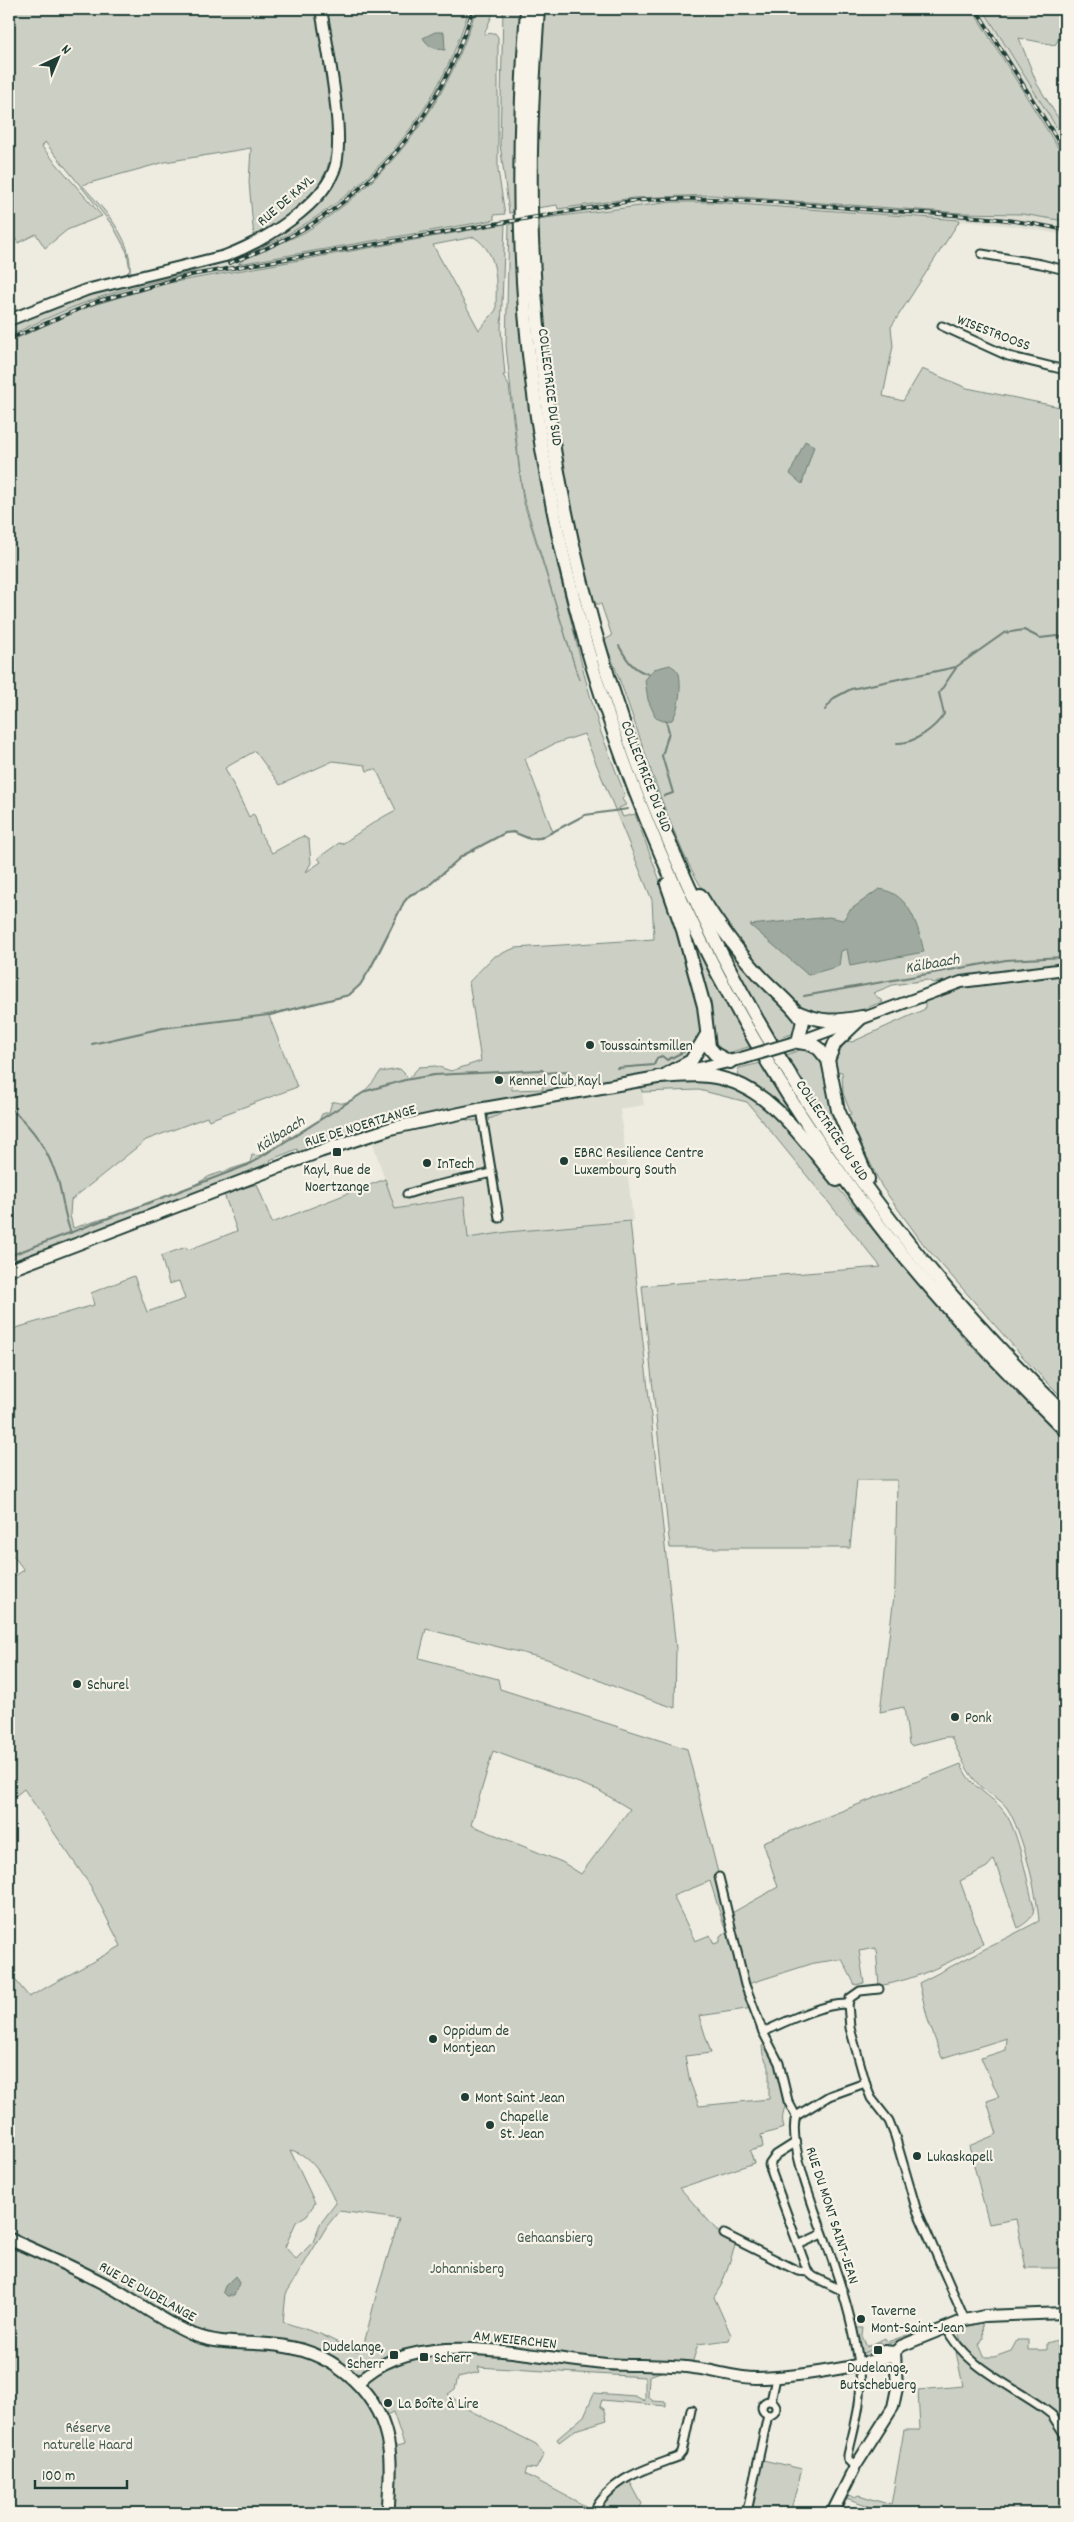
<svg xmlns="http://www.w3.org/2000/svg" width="1074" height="2522" viewBox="0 0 1074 2522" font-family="Dekko,sans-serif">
<rect width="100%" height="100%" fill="#eeece1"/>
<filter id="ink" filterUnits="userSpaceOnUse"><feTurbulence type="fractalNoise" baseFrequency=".02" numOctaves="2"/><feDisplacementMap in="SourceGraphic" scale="10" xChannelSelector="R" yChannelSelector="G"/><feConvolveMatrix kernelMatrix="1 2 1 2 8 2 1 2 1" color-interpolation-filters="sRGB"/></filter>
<g filter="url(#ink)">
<!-- built -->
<g fill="#ddddd2">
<polygon points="469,9 476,9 468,38 448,82 426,118 393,158 365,186 318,223 278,245 237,262 494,220 495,226 163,284 80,309 9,342 9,336 77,305 236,257 273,242 297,230 338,204 390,155 420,116 442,78 462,34"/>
<polygon points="972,9 983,9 1065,141 1065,159"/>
<polygon points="672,195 712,195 960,213 1022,214 1065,221 1065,235 1015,226 874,213 672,202 559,215 558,209 633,198"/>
<polygon points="641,1085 644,1105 620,1109 633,1220 468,1238 443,1199 394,1209 372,1140 462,1119 474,1121 492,1118 507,1111"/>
</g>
<!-- green -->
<g fill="#cccfc4" stroke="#76867c" fill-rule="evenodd">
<path d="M9 9H318L332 109 333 146 327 169 317 188 275 227 255 240 222 253 130 276 127 273 130 270 127 252 113 226 45 142 42 147 102 216 67 230 45 248 36 234 18 243 9 228ZM251 148 249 182 254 239 223 250 137 272H130C133 238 103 209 82 185L165 162Z"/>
<path d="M324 9H469C434 128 353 212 238 257 196 273 152 281 110 294 75 305 42 320 9 336V324L57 303 236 255 325 193 335 182 343 159 337 91Z"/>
<path d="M476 9H495L484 34 495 33 498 37V170L505 214 494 215V220L238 264C241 258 293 239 305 232 389 182 449 102 476 9Z"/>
<path d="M503 9H521C514 76 513 144 515 212L509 213 500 144Z"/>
<polygon points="545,9 972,9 1065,159 1065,221 1022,214 960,213 712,195 633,198 558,209 557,205 537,208 538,108"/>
<polygon points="983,9 1065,9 1065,28 1055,45 1019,38 1037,84 1065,129 1065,141"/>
<path d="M672 202H711L960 220 891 327 893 346 883 396 903 401 922 369 967 388 1065 408V965L980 974 933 983 927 980 893 985 873 993 883 1002C871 1005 843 1019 832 1017 804 1014 793 998 774 979 737 943 703 897 682 850 651 781 633 709 604 640L612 636 601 604H593C571 507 551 409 542 310 540 280 539 249 537 219Z"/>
<path d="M515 223 519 319 540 480 558 568 586 681 600 730 625 795 622 799 626 805 619 808 623 817 635 814 675 921 702 1012 701 1036 695 1050 677 1066 618 1090 507 1111 492 1118 474 1121 462 1119 388 1135 391 1128 389 1122 299 1153 297 1149 270 1160 273 1166 43 1254 41 1250 9 1262V342L80 309 163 284 505 224 501 330 505 375H503L509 386 523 500 579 680 524 499 521 481 506 346 509 224ZM474 237C500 254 496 283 496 310L479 330 433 245ZM584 734 652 900 654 939 515 948 493 957 469 982 481 1061 451 1071 436 1066 419 1067 409 1078 400 1069 380 1072C372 1085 358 1100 343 1103 339 1104 337 1101 332 1102L329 1112 322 1114 319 1121 293 1138 286 1134 283 1143 258 1156 252 1155 250 1163 210 1176 196 1184 126 1212 73 1228 70 1215 71 1200 146 1140 207 1117 209 1120 297 1087 269 1016 349 995C370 981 391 926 404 902L410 895 426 888 462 856 505 833C527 831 526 846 553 832L525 759 554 744ZM255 751 280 785 333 761 365 765 367 771 376 769 396 810C376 820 360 832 342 844L339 843 318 858 321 862 306 872 311 863 309 840 303 836 272 853 260 833 255 816 253 814 249 817 225 768ZM542 1076 543 1089 512 1090 511 1076Z"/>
<polygon points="718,935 796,1015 798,1030 792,1034 775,1039"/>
<polygon points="699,949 752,1046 724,1054 715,1047 693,952"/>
<polygon points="1065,974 1065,1400 1031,1366 924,1245 882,1187 847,1116 851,1114 843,1093 842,1072 835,1071 836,1053 848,1041 852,1042 925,1009 925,1002 938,993 955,989 984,983"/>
<polygon points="807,1047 822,1056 849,1149 846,1151 784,1056"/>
<polygon points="761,1063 800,1124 796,1126 737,1075 739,1068"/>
<path d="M687 1079 730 1084 766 1106 804 1147 967 1342 1065 1438V2268H1026L1016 2219 989 2224 969 2146 997 2134 987 2101 999 2097 981 2058 1006 2050 1007 2038 942 2058 928 2020 919 1983 1039 1921C1037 1893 1022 1830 1007 1808 1000 1798 988 1794 980 1786 967 1773 959 1753 951 1737H945L911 1746 909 1744 904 1707 880 1712 895 1587 897 1480H857L850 1548H670L642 1286 881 1267 747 1102 699 1090 642 1092 641 1085Z"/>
<path d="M385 1179 395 1209 464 1197 468 1238 508 1232 630 1221 676 1649 675 1708 625 1691 547 1659 426 1629 419 1658 498 1679 500 1689 687 1749 719 1877 728 1923 724 1926 710 1881 673 1896 695 1941 710 1935 714 1944 720 1942V1936L730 1929 753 2008 699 2016 711 2053 685 2056 690 2082 699 2106 769 2099V2067L763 2055 762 2046 768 2041 784 2080 788 2101C783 2109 781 2119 784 2128L761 2135 763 2147 750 2151 754 2163 680 2188 721 2235 736 2243 722 2284 714 2297 731 2335 729 2340 698 2344 691 2367 678 2366 649 2376 648 2397 653 2401 666 2402V2406L602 2400 600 2406 605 2410 607 2420 575 2430 559 2442 557 2439 584 2416 594 2393 635 2396 645 2401V2377L478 2367 480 2372 458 2377 455 2389 448 2394 469 2410 536 2444 544 2454 536 2469 527 2468 525 2474 589 2508 587 2513H9V1972L29 1997 121 1946 90 1885 24 1789 9 1801V1580L24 1570 9 1550V1330L94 1305 91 1293 134 1276 147 1312 185 1299 179 1281 169 1284 161 1256 186 1247 188 1250 237 1231 224 1194 257 1184 272 1223ZM493 1751 598 1790 630 1809 581 1874 562 1862 471 1825ZM290 2150C314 2155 325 2182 336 2203L320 2224 313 2242 296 2259 285 2247 296 2222 307 2215 315 2203ZM339 2211 399 2219 377 2292 363 2348 357 2352 320 2334 283 2322 286 2294 327 2226ZM393 2412 404 2444 389 2448 380 2418Z"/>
<path d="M961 1764C970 1789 991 1793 1005 1813 1019 1832 1027 1882 1034 1907 1033 1919 1028 1921 1018 1928L994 1859 987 1867 960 1881 983 1944C946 1964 921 1978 879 1986L876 1948 859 1951 864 1983 855 1985 842 1959 814 1963 748 1984 730 1914 778 1887 763 1842Z"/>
<polygon points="982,2323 983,2338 979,2345 985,2357 994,2357 1011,2351 1017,2340 1028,2340 1028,2350 1047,2350 1047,2343 1057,2340 1062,2388 1065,2388 1065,2513 889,2513 846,2498 847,2494 854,2497 859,2495 891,2505 904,2430 920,2430 918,2390 963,2386 956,2352 973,2364 973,2359 964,2351 959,2334 962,2328"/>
<polygon points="856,2328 863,2328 862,2336 867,2347 885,2338 887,2342 910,2334 908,2328 913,2332 912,2335 883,2346 881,2342 876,2344 877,2348 861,2354"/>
<polygon points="763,2460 802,2469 790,2513 751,2513"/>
<polygon points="629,2480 642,2504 636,2513 598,2513 607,2497"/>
</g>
<!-- water -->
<g fill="#9fa99f" stroke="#6c7e74">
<path d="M435 32H444L445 50C434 49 429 47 423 38Z"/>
<polygon points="805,441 814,446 802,484 790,474"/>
<path d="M670 665C674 668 677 669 679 674 682 685 679 711 672 720L663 721 656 718 648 700 645 680 654 669Z"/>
<path d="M879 889C910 893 918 926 924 952L850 966 847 949 841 951 839 966 808 975 750 925 829 917 843 920 850 910Z"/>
<polygon points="235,2276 239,2283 234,2296 227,2296 223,2292 225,2286"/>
</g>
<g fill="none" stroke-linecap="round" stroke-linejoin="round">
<!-- stream -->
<g stroke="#6c7e74" stroke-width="2">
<path d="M619 646C627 660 632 669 648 674"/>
<polyline points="825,710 834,698 851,689 956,667 1004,633 1024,630 1040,638 1057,636 1065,638"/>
<path d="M897 743C914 744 935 728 944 714L939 693 956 668"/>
<polyline points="664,796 673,793 662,756 669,732 666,721"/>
<polyline points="804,996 1006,960 1065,957"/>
<polyline points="92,1044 163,1028 268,1015 349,995 360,985 370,969 404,902 410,895 426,888 462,856 505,833 513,832 530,839 541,838 585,815 628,809"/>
<polyline points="617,1068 654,1065 657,1058 662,1056 667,1060 685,1051"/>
<path d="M9 1107C34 1129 47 1148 58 1180 63 1198 64 1216 71 1233"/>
<polyline points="9,1256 248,1165 366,1091 405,1080 434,1075 542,1070 545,1073 568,1071"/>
</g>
<defs>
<g id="street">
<polyline points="982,254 1041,264 1065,270"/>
<polyline points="942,326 1008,356 1065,370"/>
<polyline points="481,1109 499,1218"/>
<polyline points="407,1194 433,1186 492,1173"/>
<polyline points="719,1877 745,1985 763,2032 779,2063 788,2101 796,2116"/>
<polyline points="879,1989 860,1991 850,1998 848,2004 850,2028 867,2088 871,2098 889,2121 895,2136 916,2208 965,2320"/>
<path d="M763 2032C785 2022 823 2003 848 2004"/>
<path d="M796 2116C786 2147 824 2232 834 2265 846 2300 856 2336 860 2372 863 2400 854 2428 848 2455V2460L855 2467"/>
<polyline points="796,2116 829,2096 865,2083"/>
<polyline points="795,2143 776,2155 769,2165 808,2272"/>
<polyline points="724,2234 798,2271 808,2272 814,2277 843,2291"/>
<polyline points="798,2245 822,2234"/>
<path d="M946 2327C964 2366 1009 2384 1043 2408L1052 2415 1065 2435"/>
<polyline points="771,2401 776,2378"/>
<circle cx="769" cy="2408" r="7"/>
<path d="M593 2513C611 2478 643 2470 678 2457L682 2452 691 2410"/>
<polyline points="725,2513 732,2513"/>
<polyline points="742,2513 748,2507 768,2415"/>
</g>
<g id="secondary">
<path d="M9 320 86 290 225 256C262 242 326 205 336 164 344 128 327 47 321 9"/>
<polyline points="798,1042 961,982 1065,969"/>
<polyline points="884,2351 895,2352 901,2346 965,2320 984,2316 1065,2313"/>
<path d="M358 2383C416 2323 533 2359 606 2364 635 2366 664 2364 693 2368 714 2370 735 2378 756 2378 785 2378 815 2373 843 2368 860 2365 876 2358 894 2356"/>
<polyline points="832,2513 855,2467 893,2407 897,2388 895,2352"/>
</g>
<g id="primary">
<polyline points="684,1072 743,1058"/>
<polyline points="9,1270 321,1151 392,1128 481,1109 666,1076"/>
<path d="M9 2239C46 2255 83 2272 118 2291 143 2306 167 2324 194 2335 223 2346 253 2341 283 2346 337 2354 382 2394 389 2449 392 2470 389 2492 388 2513"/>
</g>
<g id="highway">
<path d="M527 9C518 132 516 257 532 380 571 688 689 979 879 1225 936 1299 999 1365 1065 1430"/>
<path d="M538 9C532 92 528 175 533 258 556 695 749 1113 1065 1414"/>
<polyline points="667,884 683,930 704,1006 709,1047 715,1054 730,1062"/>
<path d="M700 895C716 921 734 947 755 970 770 988 791 1002 803 1021L798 1042 812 1044 819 1049 828 1060 838 1110 868 1179"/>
<path d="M797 1012C823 1023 835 1022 862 1017"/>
<polyline points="828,1060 835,1043 861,1018"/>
<polyline points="667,1074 691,1061 706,1036"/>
<path d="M658 1077C679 1076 700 1073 720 1078 771 1089 805 1142 837 1180"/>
</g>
</defs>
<!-- street casing -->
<use href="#street" stroke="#1f3d34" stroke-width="11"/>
<!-- secondary casing -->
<use href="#secondary" stroke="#1f3d34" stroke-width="14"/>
<!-- primary casing -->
<use href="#primary" stroke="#1f3d34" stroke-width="15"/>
<!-- highway casing -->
<use href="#highway" stroke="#1f3d34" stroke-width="16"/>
<!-- street -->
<use href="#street" stroke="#f7f3e8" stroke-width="7"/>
<!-- secondary -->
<use href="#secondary" stroke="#f7f3e8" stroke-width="10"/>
<!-- primary -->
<use href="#primary" stroke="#f7f3e8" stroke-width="11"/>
<!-- highway -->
<use href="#highway" stroke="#f7f3e8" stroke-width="12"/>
<defs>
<g id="rail">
<polyline points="976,9 1065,152"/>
<path d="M229 263C351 221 436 132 473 9"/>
<path d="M9 339 98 301 191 275 631 201C712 194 793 204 873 210 937 214 1003 216 1065 230"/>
</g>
</defs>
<!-- rail casing -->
<use href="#rail" stroke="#1f3d34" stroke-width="4"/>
<!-- rail -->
<use href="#rail" stroke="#f7f3e8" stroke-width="2" stroke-dasharray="5.5" stroke-linecap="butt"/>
<defs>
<polyline id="primary-bridge" points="743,1058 793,1043"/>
</defs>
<!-- primary-bridge casing -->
<use href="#primary-bridge" stroke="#1f3d34" stroke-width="15" stroke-linecap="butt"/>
<!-- primary-bridge -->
<use href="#primary-bridge" stroke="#f7f3e8" stroke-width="11"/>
</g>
</g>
<!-- markers -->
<g fill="#1f3d34" stroke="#f7f3e8" stroke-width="2">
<circle cx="590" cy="1045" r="5"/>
<circle cx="499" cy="1080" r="5"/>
<rect x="332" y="1147" width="10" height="10" rx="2.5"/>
<circle cx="564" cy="1161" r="5"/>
<circle cx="427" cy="1163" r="5"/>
<circle cx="77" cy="1684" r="5"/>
<circle cx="955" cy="1717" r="5"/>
<circle cx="433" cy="2039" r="5"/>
<circle cx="465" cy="2097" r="5"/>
<circle cx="490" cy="2125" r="5"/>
<circle cx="917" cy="2156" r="5"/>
<circle cx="861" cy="2319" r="5"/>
<rect x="873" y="2345" width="10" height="10" rx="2.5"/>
<rect x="389" y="2350" width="10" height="10" rx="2.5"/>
<rect x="419" y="2352" width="10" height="10" rx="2.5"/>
<circle cx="388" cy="2403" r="5"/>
</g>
<g text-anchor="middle" stroke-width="4.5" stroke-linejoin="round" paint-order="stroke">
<!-- street labels -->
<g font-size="15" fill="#1f3d34" stroke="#f7f3e8">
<text transform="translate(285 200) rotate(-41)" y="5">RUE DE KAYL</text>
<text transform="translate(994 332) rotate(21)" y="5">WISESTROOSS</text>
<text transform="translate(551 387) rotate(83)" y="5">COLLECTRICE DU SUD</text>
<text transform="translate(647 776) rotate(69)" y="5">COLLECTRICE DU SUD</text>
<text transform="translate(360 1125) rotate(-17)" y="5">RUE DE NOERTZANGE</text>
<text transform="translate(833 1130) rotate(56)" y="5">COLLECTRICE DU SUD</text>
<text transform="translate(833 2215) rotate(72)" y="5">RUE DU MONT SAINT-JEAN</text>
<text transform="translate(148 2291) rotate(29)" y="5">RUE DE DUDELANGE</text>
<text transform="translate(515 2339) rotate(6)" y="5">AM WEIERCHEN</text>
</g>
<!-- poi labels -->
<g font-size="15" fill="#1f3d34" stroke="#f7f3e8" text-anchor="start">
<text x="600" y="1050">Toussaintsmillen</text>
<text x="509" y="1085">Kennel Club Kayl</text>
<text x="574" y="1157">EBRC Resilience Centre<tspan x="574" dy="17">Luxembourg South</tspan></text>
<text x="437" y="1168">InTech</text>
<text x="337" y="1174" text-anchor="middle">Kayl, Rue de<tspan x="337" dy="17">Noertzange</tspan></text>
<text x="87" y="1689">Schurel</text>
<text x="965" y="1722">Ponk</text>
<text x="443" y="2035">Oppidum de<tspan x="443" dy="17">Montjean</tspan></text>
<text x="475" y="2102">Mont Saint Jean</text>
<text x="500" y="2121">Chapelle<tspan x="500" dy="17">St. Jean</tspan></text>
<text x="927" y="2161">Lukaskapell</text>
<text x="871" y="2315">Taverne<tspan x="871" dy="17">Mont-Saint-Jean</tspan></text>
<text x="384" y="2351" text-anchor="end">Dudelange,<tspan x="384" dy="17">Scherr</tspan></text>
<text x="434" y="2362">Scherr</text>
<text x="878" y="2372" text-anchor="middle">Dudelange,<tspan x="878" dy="17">Butschebuerg</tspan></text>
<text x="398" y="2408">La Boîte à Lire</text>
</g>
<!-- park labels -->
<g font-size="15" fill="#425a51" stroke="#f7f3e8">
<text x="555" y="2242">Gehaansbierg</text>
<text x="467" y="2273">Johannisberg</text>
<text x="88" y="2432">Réserve<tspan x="88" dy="17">naturelle Haard</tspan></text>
</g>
<!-- water labels -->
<g font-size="16" font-style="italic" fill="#3f584f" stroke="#f7f3e8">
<text transform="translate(932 962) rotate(-10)" y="6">Kälbaach</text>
<text transform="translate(279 1133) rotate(-32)" y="6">Kälbaach</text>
</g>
</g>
<!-- margin -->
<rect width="1074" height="2522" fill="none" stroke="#f7f3e8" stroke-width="30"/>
<rect x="15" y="15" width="1044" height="2492" fill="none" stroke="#1f3d34" stroke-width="2" filter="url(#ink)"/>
<!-- north arrow -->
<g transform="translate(58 58) rotate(44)" stroke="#f7f3e8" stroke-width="4" paint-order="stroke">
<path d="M0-4L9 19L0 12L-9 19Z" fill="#1f3d34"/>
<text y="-8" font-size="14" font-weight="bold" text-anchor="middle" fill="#1f3d34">N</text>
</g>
<!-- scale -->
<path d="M35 2480v8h92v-8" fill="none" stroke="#1f3d34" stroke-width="2.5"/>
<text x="42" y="2480" font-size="15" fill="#1f3d34" stroke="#f7f3e8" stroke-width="4" paint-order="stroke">100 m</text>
</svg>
